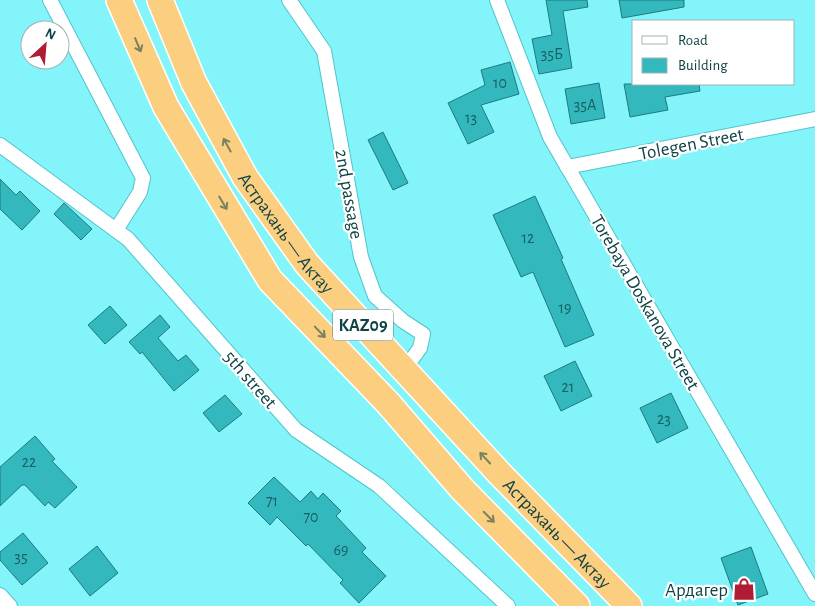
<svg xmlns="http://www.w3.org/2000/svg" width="815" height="606" viewBox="0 0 815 606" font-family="'Alegreya Sans',sans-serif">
<rect width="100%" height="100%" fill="#83f4f9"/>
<!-- building -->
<g fill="#33b8be" stroke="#1d7b7f">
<polygon points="546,0 587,0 588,7 563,11 572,68 539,74 532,39 552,35"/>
<polygon points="619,0 684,0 684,7 622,18"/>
<polygon points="510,62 519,94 481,105 494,132 468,144 448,103 485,85 481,70"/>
<polygon points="599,83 605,118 571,124 565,89"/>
<polygon points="624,84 699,84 700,91 665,97 668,110 630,117"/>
<polygon points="383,132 408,183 393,190 368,140"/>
<polygon points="0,179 16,195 20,191 40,211 22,230 0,209"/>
<polygon points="535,196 563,258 561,259 594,335 565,347 533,272 521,277 493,215"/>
<polygon points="64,203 92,229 81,240 54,214"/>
<polygon points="110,306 127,325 105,344 88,325"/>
<polygon points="160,315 170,327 158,338 178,361 186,355 199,370 174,391 142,352 140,354 129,342"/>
<polygon points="575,361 592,396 561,411 544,376"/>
<polygon points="671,393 688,428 657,443 640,408"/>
<polygon points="225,395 242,414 219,432 203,413"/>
<polygon points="35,436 55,459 52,461 77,487 55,508 48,502 45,506 25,485 22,485 0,506 0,467"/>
<polygon points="274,477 300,502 311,491 318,499 323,493 341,511 336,516 366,548 362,552 386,576 359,603 340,583 343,580 308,544 306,546 277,517 270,525 248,503"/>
<polygon points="23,533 48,563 22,585 0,560 0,552"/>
<polygon points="97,546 118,573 90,596 69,569"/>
<polygon points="751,547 768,594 738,605 721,558"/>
</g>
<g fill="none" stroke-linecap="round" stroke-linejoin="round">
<defs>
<g id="street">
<polyline points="50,0 143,178 140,192 116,230"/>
<polyline points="289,0 324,51 361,257 375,296 403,321 423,334 420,348 404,370"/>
<polyline points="497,0 550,137 815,594"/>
<polyline points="0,145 128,239 296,430 379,486 508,606"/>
<polyline points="567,167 815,119"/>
<polyline points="0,595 10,606"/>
</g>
<g id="highway">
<polyline points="119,0 166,107 270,280 388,403 463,490 577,606"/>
<path id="s1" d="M160 0 194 83 245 177 307 264 500 474 629 606"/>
</g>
</defs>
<!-- street casing -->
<use href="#street" stroke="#51c5ca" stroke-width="16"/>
<!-- highway casing -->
<use href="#highway" stroke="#fff" stroke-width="28"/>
<!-- street -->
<use href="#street" stroke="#fff" stroke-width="14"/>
<!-- highway -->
<use href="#highway" stroke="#fcce80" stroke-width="25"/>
</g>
<!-- one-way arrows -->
<defs><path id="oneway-shaft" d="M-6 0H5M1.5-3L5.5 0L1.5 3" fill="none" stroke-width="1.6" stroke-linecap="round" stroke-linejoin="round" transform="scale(1.25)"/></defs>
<g stroke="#7a8260">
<use href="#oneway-shaft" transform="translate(138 45) rotate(67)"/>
<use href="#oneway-shaft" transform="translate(227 145) rotate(-119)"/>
<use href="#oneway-shaft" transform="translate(223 203) rotate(59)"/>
<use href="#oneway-shaft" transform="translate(320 332) rotate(46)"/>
<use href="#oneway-shaft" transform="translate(485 458) rotate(-133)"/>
<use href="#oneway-shaft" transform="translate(489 517) rotate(45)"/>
</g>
<!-- icons -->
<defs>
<symbol id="shop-bare" viewBox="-9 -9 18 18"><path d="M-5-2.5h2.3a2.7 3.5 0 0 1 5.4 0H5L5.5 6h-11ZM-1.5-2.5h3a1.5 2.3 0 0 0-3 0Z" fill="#af1c34" stroke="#fff" stroke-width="2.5" paint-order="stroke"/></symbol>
</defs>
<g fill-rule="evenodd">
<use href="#shop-bare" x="728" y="573" width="32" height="32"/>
</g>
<g text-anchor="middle" stroke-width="4.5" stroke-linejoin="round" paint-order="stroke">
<!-- number labels -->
<g font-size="16" fill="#196063">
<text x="552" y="59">35Б</text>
<text x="500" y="88">10</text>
<text x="585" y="110">35А</text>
<text x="471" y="123">13</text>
<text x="528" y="243">12</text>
<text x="565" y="313">19</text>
<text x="568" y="392">21</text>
<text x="664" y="424">23</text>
<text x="29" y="467">22</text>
<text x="272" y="506">71</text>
<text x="311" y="522">70</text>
<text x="341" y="555">69</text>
<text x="21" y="562">35</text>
</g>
<!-- shield labels -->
<rect fill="#fff" stroke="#587b7d" stroke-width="1" x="333" y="309.5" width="60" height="31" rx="4"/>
<g font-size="18" font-weight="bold" fill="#104345">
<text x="363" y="331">KAZ09</text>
</g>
<!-- street labels -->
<g font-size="19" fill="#104345" stroke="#fff">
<text transform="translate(691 143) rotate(-11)" y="7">Tolegen Street</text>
<text transform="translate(350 194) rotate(80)" y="7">2nd passage</text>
<text dy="7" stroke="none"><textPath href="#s1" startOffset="266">Астрахань — Актау</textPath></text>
<text transform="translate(646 302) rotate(60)" y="7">Torebaya Doskanova Street</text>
<text transform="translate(251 379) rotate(49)" y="7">5th street</text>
<text dy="7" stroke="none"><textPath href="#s1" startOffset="671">Астрахань — Актау</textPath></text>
</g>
<!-- poi labels -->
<g font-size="19" fill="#104345" stroke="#fff" text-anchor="end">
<text x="728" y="596">Ардагер</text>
</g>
</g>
<!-- legend -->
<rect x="632" y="20" width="162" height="65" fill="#ffffff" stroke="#9fb4b5"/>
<rect x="642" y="36" width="25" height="8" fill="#ffffff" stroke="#9fb4b5"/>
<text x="678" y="45" font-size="15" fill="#104345">Road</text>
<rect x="642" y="58" width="25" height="15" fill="#33b8be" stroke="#9fb4b5"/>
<text x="678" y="70" font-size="15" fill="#104345">Building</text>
<!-- north arrow -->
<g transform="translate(45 45) rotate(26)"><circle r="24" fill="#ffffff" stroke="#9fb4b5"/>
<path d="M0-4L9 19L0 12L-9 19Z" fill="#af1c34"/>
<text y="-8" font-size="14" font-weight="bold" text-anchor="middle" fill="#104345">N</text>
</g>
</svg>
